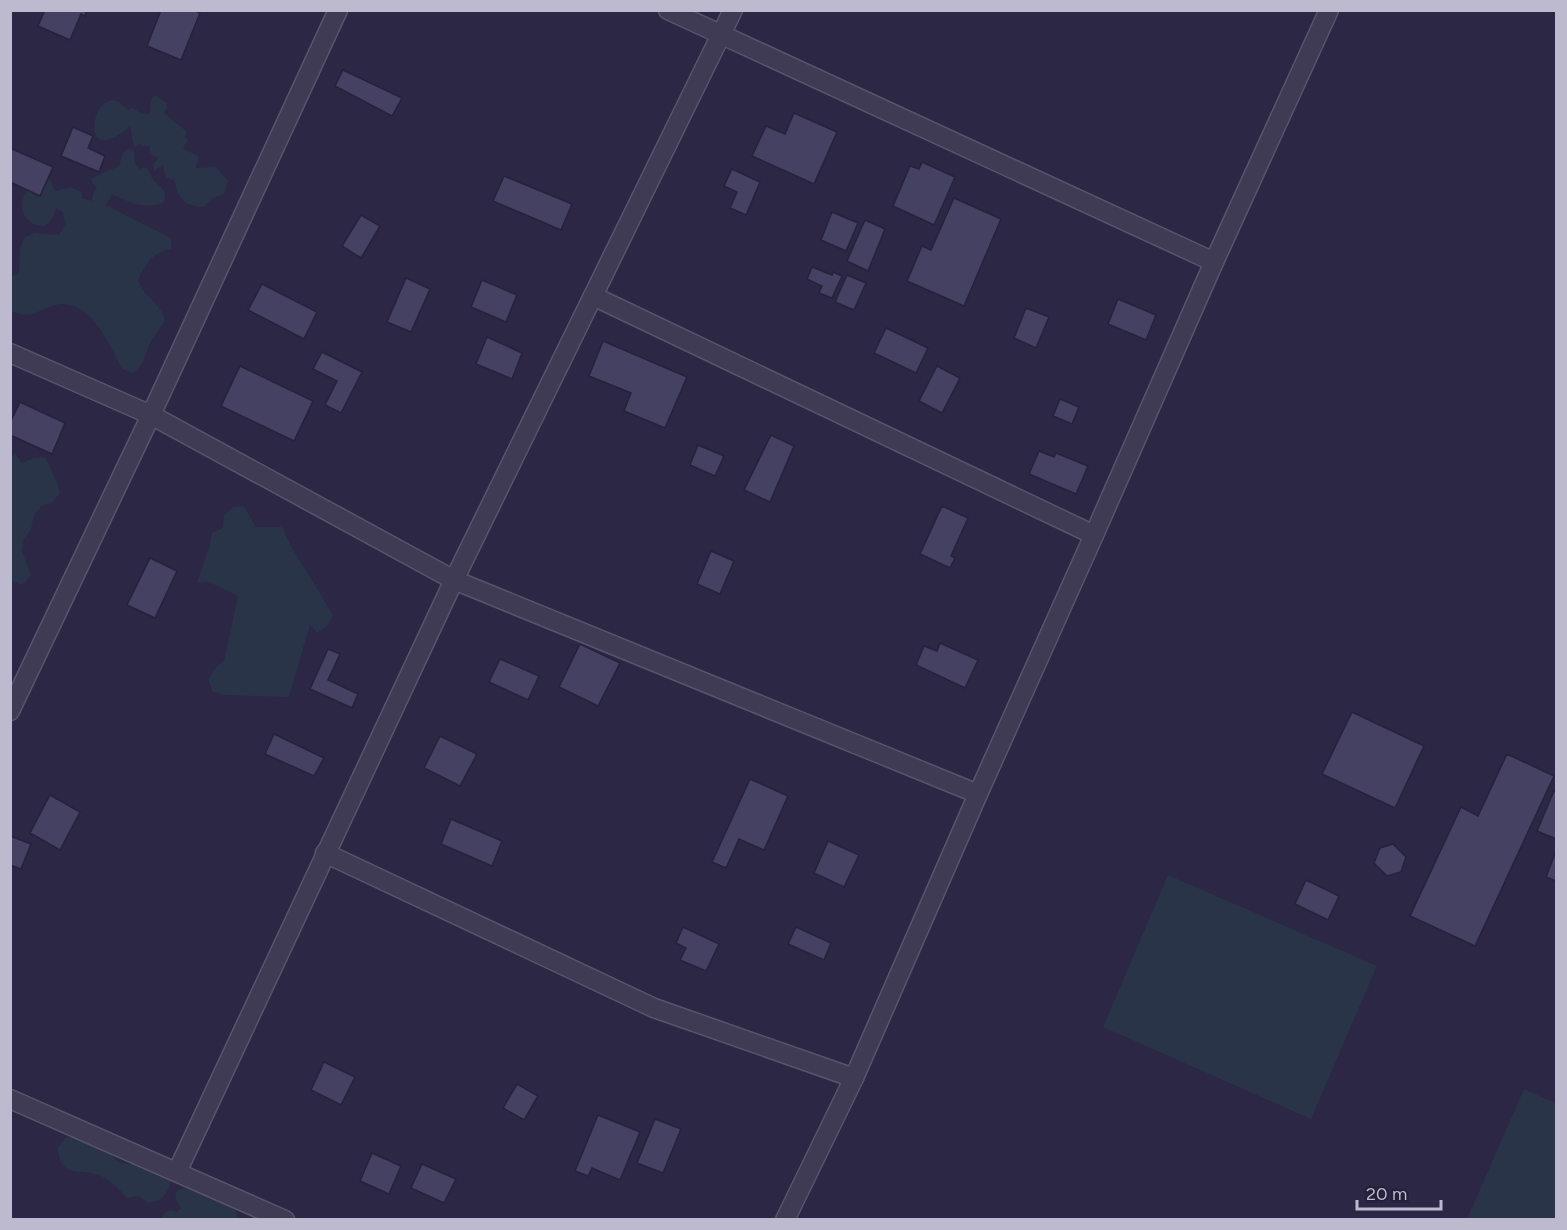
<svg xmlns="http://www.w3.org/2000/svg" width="1567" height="1230" viewBox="0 0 1567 1230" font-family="Figtree,sans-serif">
<rect width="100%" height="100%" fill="#2b2745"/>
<!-- green -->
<g fill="#2a3448">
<path d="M155 95 166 103 167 108 164 113 186 131 185 138 188 139 183 149 199 156 196 168 216 167 228 181 224 194 213 198 204 207C187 207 177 200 175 181L166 177 163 165 154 170 153 165 158 158 153 156 149 150 150 146H142L140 144 134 147 130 126C79 172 90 92 117 101 121 103 125 107 128 110L132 108 143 114H150L151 100Z"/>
<path d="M128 149 134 150 135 163 139 169 145 167C150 171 150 176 154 181 161 189 169 190 163 203 147 210 127 202 112 194L106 205 171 238V249C153 252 145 264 138 280 144 297 160 302 165 320L151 341 142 364 133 373 122 369C110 345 90 297 55 305 36 310 33 320 11 311V277L19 273 20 249 25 237 35 233 59 235 65 225 63 212 56 208 53 217 45 226C11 226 17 180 50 180L55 191 70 187 81 192 82 198 92 201 93 194 97 187 92 183V178L119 166 123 153Z"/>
<polygon points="14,452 22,463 33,458 45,457 57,482 60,493 52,503 41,506 34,515 31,529 24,539 22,551 31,575 22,585 11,581 10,462"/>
<polygon points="244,506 256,527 282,527 291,546 333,615 327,626 317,633 310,624 289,697 225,695 213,692 208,680 214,669 224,661 238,596 209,582 197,583 210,545 212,533 223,528 224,516 233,507"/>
<polygon points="1168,875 1377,966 1311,1119 1103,1027"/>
<polygon points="1524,1089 1556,1103 1556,1219 1467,1219"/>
<path d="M77 1134C86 1139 98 1143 107 1150 112 1155 117 1164 126 1164 138 1165 143 1151 157 1153 174 1167 176 1185 160 1200L149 1203 138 1196 127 1198C119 1189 112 1181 101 1176 82 1168 58 1179 58 1147L65 1138Z"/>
<path d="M188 1187C194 1190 200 1194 206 1195 221 1199 237 1198 237 1219L160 1220 165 1212 171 1210 177 1212 181 1208 175 1198 177 1191Z"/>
</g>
<!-- building -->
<g fill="#454162" stroke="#26223c" stroke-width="1.5">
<polygon points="45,10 87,10 85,16 81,14 70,40 38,26"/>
<polygon points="161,10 193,10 200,13 181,60 147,46"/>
<polygon points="343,70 402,98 392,116 335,86"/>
<polygon points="794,113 837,132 814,184 752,156 766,126 785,134"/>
<polygon points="73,127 93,136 88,148 105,156 99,172 61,156"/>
<polygon points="10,148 53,167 40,196 10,182"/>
<polygon points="922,162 955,177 934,225 893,206 910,166 919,169"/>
<polygon points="732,169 760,182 746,215 730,208 737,192 724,186"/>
<polygon points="504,176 572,204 561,230 493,201"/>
<polygon points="954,198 1001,219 964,306 907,281 922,246 931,250"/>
<polygon points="832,212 858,223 846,251 821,240"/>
<polygon points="361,215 380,226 361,258 342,246"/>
<polygon points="865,220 885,229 868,271 847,261"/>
<polygon points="812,267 832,275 833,272 842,276 832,298 819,293 822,286 807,279"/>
<polygon points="847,275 866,283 854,310 835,302"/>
<polygon points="406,278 430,289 411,332 387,322"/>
<polygon points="482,280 517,295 506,322 471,307"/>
<polygon points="262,284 317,312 304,339 248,310"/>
<polygon points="1118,299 1156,315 1146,340 1108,324"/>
<polygon points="1026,308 1049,317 1036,348 1014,338"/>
<polygon points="886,328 928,348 916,373 874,353"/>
<polygon points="487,337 522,353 512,379 476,364"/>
<polygon points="603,341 687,377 665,428 624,411 631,393 589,376"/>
<polygon points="322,352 362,372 341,413 325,405 337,381 313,369"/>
<polygon points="240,366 313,401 294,441 221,406"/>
<polygon points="937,366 960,378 942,413 919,401"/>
<polygon points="1060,399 1079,407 1072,424 1053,416"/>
<polygon points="20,402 65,423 52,454 10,435 10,423"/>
<polygon points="771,435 794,446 770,502 744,490"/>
<polygon points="698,445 724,456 715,476 690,465"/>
<polygon points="1039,451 1054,457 1056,453 1088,466 1076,494 1029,474"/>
<polygon points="942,506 968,518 951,556 955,558 950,568 920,554"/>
<polygon points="711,551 734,561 720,594 697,584"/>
<polygon points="150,558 177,571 155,618 127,605"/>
<polygon points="940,643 978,660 965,688 916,665 924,646 937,651"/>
<polygon points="580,644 620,663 598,706 559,687"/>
<polygon points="328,649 340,654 328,680 358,694 352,708 310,689"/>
<polygon points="500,659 539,676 528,700 489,682"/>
<polygon points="1352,712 1424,746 1395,808 1322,774"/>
<polygon points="274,734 324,758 314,776 265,754"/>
<polygon points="440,736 477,754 460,786 424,768"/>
<polygon points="1507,754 1554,776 1475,946 1410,916 1461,807 1478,816"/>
<polygon points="750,779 788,796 764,850 739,839 726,868 712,862"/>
<polygon points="1554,791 1556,792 1556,839 1537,831"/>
<polygon points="50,795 80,812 60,850 30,833"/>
<polygon points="451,819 502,841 492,866 441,844"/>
<polygon points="10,836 31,844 21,869 10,865"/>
<polygon points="828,841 859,855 844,887 814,873"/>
<polygon points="1393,844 1406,857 1401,872 1387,876 1374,863 1380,848"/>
<polygon points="1556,851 1556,881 1546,877"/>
<polygon points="1306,880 1339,896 1328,920 1295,904"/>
<polygon points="683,927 719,944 706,971 680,960 686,948 676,943"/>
<polygon points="796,927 831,943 824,960 788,944"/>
<polygon points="324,1062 355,1077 341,1105 311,1090"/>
<polygon points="517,1084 538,1096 524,1120 503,1108"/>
<polygon points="598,1115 640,1132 620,1180 592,1168 588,1176 575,1171"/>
<polygon points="655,1119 681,1129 663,1173 637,1163"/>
<polygon points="372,1153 401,1166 389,1194 360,1181"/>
<polygon points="422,1164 456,1179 444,1203 411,1188"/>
</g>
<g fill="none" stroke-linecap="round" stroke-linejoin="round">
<defs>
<g id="minor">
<polyline points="668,10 1214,262"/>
<polyline points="593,296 1094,535"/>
<polyline points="10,353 151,415 454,580 978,794"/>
<polyline points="10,711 151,415 338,10"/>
<polyline points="325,853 654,1008 854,1078"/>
<polyline points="10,1099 285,1220"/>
<polyline points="177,1172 454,580 733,10"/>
<polyline points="785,1220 854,1078 978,794 1094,535 1214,262 1329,10"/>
</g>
</defs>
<!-- minor casing -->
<use href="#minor" stroke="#58546c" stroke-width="21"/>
<!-- minor -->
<use href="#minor" stroke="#3f3b54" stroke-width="18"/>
</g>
<!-- border -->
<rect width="1567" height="1230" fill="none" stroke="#bdb9ce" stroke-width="24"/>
<!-- scale -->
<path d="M1357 1200v9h84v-9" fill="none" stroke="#bdb9ce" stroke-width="3"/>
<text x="1366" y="1200" font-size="18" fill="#bdb9ce" stroke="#24203a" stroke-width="4.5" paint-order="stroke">20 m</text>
</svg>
